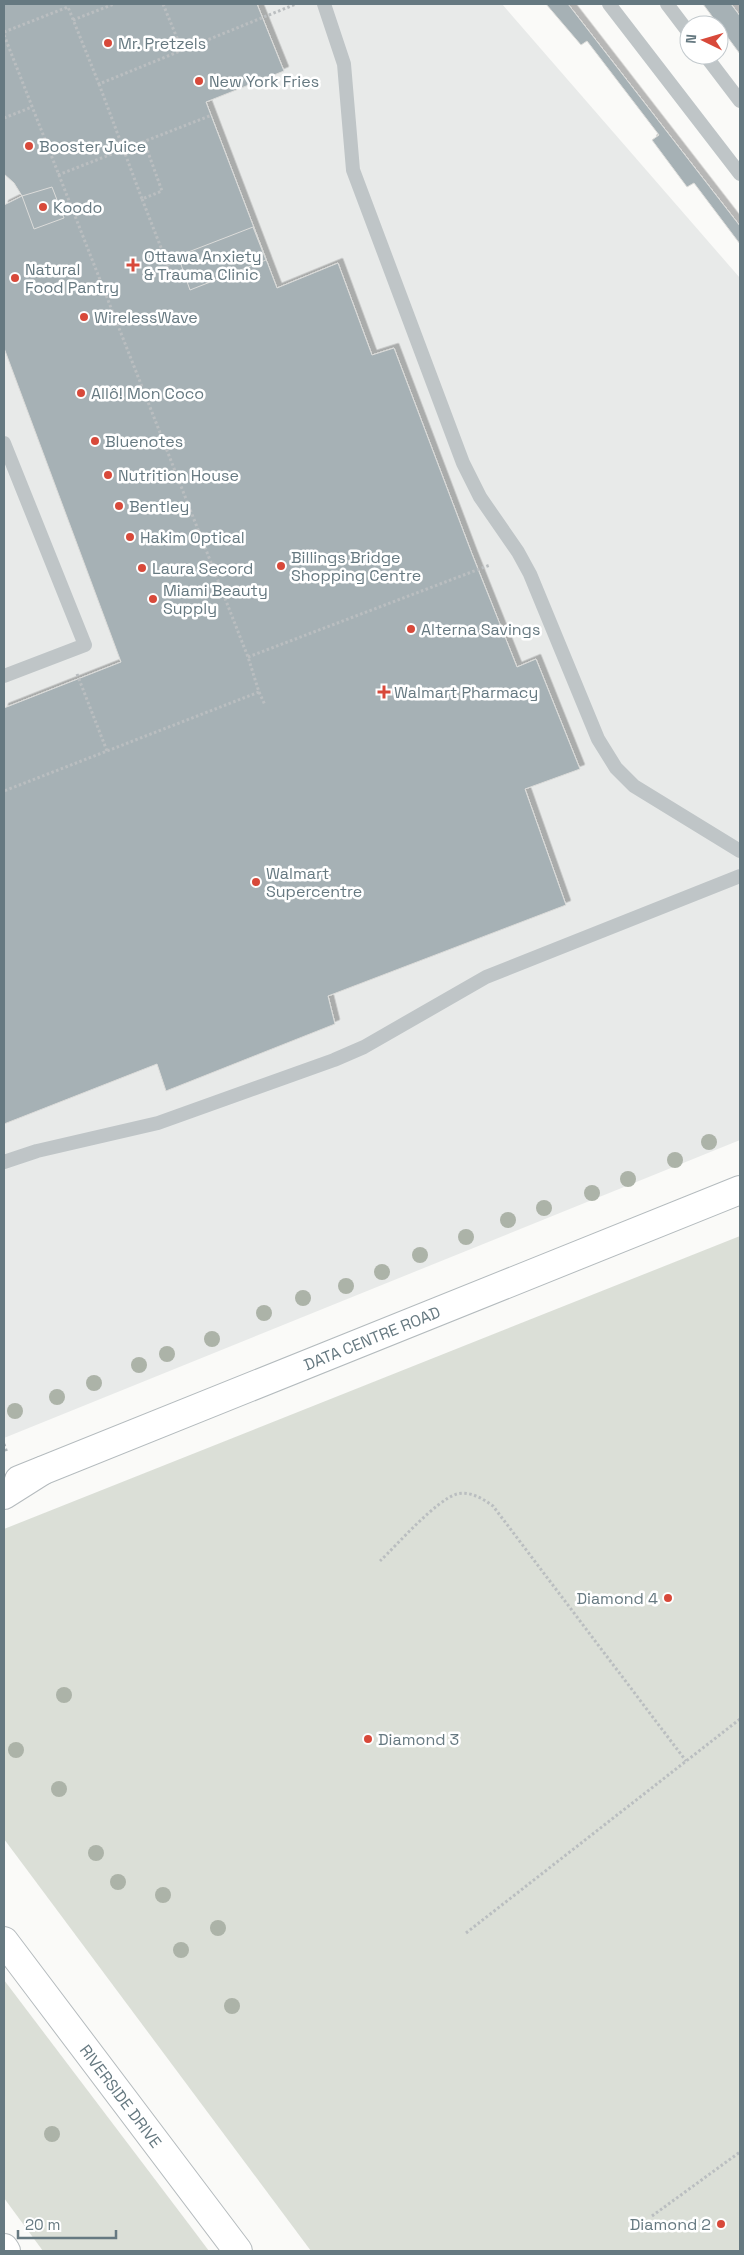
<svg xmlns="http://www.w3.org/2000/svg" width="744" height="2255" viewBox="0 0 744 2255" font-family="'Space Grotesk',sans-serif">
<defs>
<filter id="shadow"><feDropShadow dx="4.5" dy="-4.5" stdDeviation="0" flood-color="#0004"/></filter>
</defs>
<rect width="100%" height="100%" fill="#fafaf8"/>
<!-- built -->
<polygon fill="#e8eae9" points="4,4 502,4 740,278 740,1140 4,1438"/>
<!-- green -->
<g fill="#dbdfd7">
<polygon points="740,1236 740,2251 311,2251 4,1839 4,1529"/>
<polygon points="4,1980 191,2227 209,2251 43,2251 4,2198"/>
</g>
<!-- building -->
<g fill="#a6b1b5" stroke="#dcdcda" filter="url(#shadow)">
<polygon points="4,4 257,4 284,71 206,102 277,288 338,263 372,355 394,348 472,554 517,667 536,659 580,769 525,789 566,905 328,996 335,1024 166,1091 157,1064 4,1124 4,708 121,662 4,348 4,205 22,196 14,183 4,174"/>
<polygon points="546,4 568,4 740,226 740,244 694,183 687,187 652,140 659,135 587,41 581,45"/>
<polygon points="703,4 731,4 740,16 740,54"/>
<polygon points="52,187 64,218 34,229 22,196"/>
<polygon points="253,227 266,260 190,290 178,256"/>
</g>
<g fill="none" stroke-linecap="round" stroke-linejoin="round">
<defs>
<polyline id="secondary" points="19,1480 740,1190"/>
<g id="primary">
<polyline points="4,1495 42,1471"/>
<polyline points="4,1941 238,2251"/>
<polyline points="4,2248 6,2251"/>
</g>
</defs>
<!-- secondary casing -->
<use href="#secondary" stroke="#b4bbbe" stroke-width="30"/>
<!-- primary casing -->
<use href="#primary" stroke="#b5bbbe" stroke-width="30"/>
<!-- path -->
<g stroke="#babec0" stroke-width="3" stroke-dasharray="2.5 2.5" stroke-linecap="butt">
<polyline points="163,4 182,50"/>
<polyline points="73,20 114,4"/>
<polyline points="4,32 68,7 99,84 296,4"/>
<polyline points="4,35 248,657 259,692 4,791"/>
<polyline points="99,84 142,199 162,191 144,141"/>
<polyline points="4,118 32,107"/>
<polyline points="58,175 212,115"/>
<polyline points="142,199 174,281"/>
<polyline points="248,657 490,565"/>
<polyline points="77,674 107,751"/>
<polyline points="259,692 265,705"/>
<polyline points="4,1444 7,1453"/>
<path d="M380 1561C397 1545 436 1500 457 1494 470 1491 482 1498 493 1506L686 1761"/>
<polyline points="466,1933 740,1719"/>
<polyline points="652,2216 740,2152"/>
</g>
<!-- lane -->
<g stroke="#bfc5c7" stroke-width="14">
<polyline points="324,4 344,64 353,170 463,463 480,497 518,552 530,574 598,739 616,768 634,786 740,851"/>
<polyline points="609,4 740,174"/>
<polyline points="667,4 689,33"/>
<polyline points="705,55 740,101"/>
<polyline points="4,443 85,645 4,676"/>
<polyline points="4,1162 37,1151 158,1123 334,1060 364,1047 486,977 740,876"/>
</g>
<!-- secondary -->
<use href="#secondary" stroke="#fff" stroke-width="28"/>
<!-- primary -->
<use href="#primary" stroke="#fff" stroke-width="28"/>
</g>
<!-- trees -->
<g fill="#acb3a8">
<circle cx="709" cy="1142" r="8"/>
<circle cx="675" cy="1160" r="8"/>
<circle cx="628" cy="1179" r="8"/>
<circle cx="592" cy="1193" r="8"/>
<circle cx="544" cy="1208" r="8"/>
<circle cx="508" cy="1220" r="8"/>
<circle cx="466" cy="1237" r="8"/>
<circle cx="420" cy="1255" r="8"/>
<circle cx="382" cy="1272" r="8"/>
<circle cx="346" cy="1286" r="8"/>
<circle cx="303" cy="1298" r="8"/>
<circle cx="264" cy="1313" r="8"/>
<circle cx="212" cy="1339" r="8"/>
<circle cx="167" cy="1354" r="8"/>
<circle cx="139" cy="1365" r="8"/>
<circle cx="94" cy="1383" r="8"/>
<circle cx="57" cy="1397" r="8"/>
<circle cx="15" cy="1411" r="8"/>
<circle cx="64" cy="1695" r="8"/>
<circle cx="16" cy="1750" r="8"/>
<circle cx="59" cy="1789" r="8"/>
<circle cx="96" cy="1853" r="8"/>
<circle cx="118" cy="1882" r="8"/>
<circle cx="163" cy="1895" r="8"/>
<circle cx="218" cy="1928" r="8"/>
<circle cx="181" cy="1950" r="8"/>
<circle cx="232" cy="2006" r="8"/>
<circle cx="52" cy="2134" r="8"/>
</g>
<!-- markers -->
<g fill="#d8493a" stroke="#fff" stroke-width="2">
<circle cx="108" cy="43" r="5"/>
<circle cx="199" cy="81" r="5"/>
<circle cx="29" cy="146" r="5"/>
<circle cx="43" cy="207" r="5"/>
<path d="M130.5 257.5h5v5h5v5h-5v5h-5v-5h-5v-5h5z"/>
<circle cx="15" cy="278" r="5"/>
<circle cx="84" cy="317" r="5"/>
<circle cx="81" cy="393" r="5"/>
<circle cx="95" cy="441" r="5"/>
<circle cx="108" cy="475" r="5"/>
<circle cx="119" cy="506" r="5"/>
<circle cx="130" cy="537" r="5"/>
<circle cx="281" cy="566" r="5"/>
<circle cx="142" cy="568" r="5"/>
<circle cx="153" cy="599" r="5"/>
<circle cx="411" cy="629" r="5"/>
<path d="M381.5 684.5h5v5h5v5h-5v5h-5v-5h-5v-5h5z"/>
<circle cx="256" cy="882" r="5"/>
<circle cx="668" cy="1598" r="5"/>
<circle cx="368" cy="1739" r="5"/>
<circle cx="721" cy="2224" r="5"/>
</g>
<g text-anchor="middle" stroke-width="5" stroke-linejoin="round" paint-order="stroke">
<!-- poi labels -->
<g font-size="16" fill="#667981" stroke="#fff" text-anchor="start">
<text x="118" y="49">Mr. Pretzels</text>
<text x="209" y="87">New York Fries</text>
<text x="39" y="152">Booster Juice</text>
<text x="53" y="213">Koodo</text>
<text x="144" y="262">Ottawa Anxiety<tspan x="144" dy="18">&amp; Trauma Clinic</tspan></text>
<text x="25" y="275">Natural<tspan x="25" dy="18">Food Pantry</tspan></text>
<text x="94" y="323">WirelessWave</text>
<text x="91" y="399">Allô! Mon Coco</text>
<text x="105" y="447">Bluenotes</text>
<text x="118" y="481">Nutrition House</text>
<text x="129" y="512">Bentley</text>
<text x="140" y="543">Hakim Optical</text>
<text x="291" y="563">Billings Bridge<tspan x="291" dy="18">Shopping Centre</tspan></text>
<text x="152" y="574">Laura Secord</text>
<text x="163" y="596">Miami Beauty<tspan x="163" dy="18">Supply</tspan></text>
<text x="421" y="635">Alterna Savings</text>
<text x="394" y="698">Walmart Pharmacy</text>
<text x="266" y="879">Walmart<tspan x="266" dy="18">Supercentre</tspan></text>
<text x="658" y="1604" text-anchor="end">Diamond 4</text>
<text x="378" y="1745">Diamond 3</text>
<text x="711" y="2230" text-anchor="end">Diamond 2</text>
</g>
<!-- street labels -->
<g font-size="16" fill="#667981" stroke="#fff">
<text transform="translate(372 1338) rotate(-22)" y="6">DATA CENTRE ROAD</text>
<text transform="translate(121 2096) rotate(53)" y="6">RIVERSIDE DRIVE</text>
</g>
</g>
<!-- border -->
<rect width="744" height="2255" fill="none" stroke="#667981" stroke-width="10"/>
<!-- north arrow -->
<g transform="translate(704 40) rotate(275)"><circle r="24" fill="#ffffff" stroke="#c2c9cd"/>
<path d="M0-4L9 19L0 12L-9 19Z" fill="#d8493a"/>
<text y="-8" font-size="14" font-weight="bold" text-anchor="middle" fill="#667981">N</text>
</g>
<!-- scale -->
<path d="M18 2230v8h98v-8" fill="none" stroke="#667981" stroke-width="2.5"/>
<text x="25" y="2230" font-size="15" fill="#667981" stroke="#ffffff" stroke-width="4" paint-order="stroke">20 m</text>
</svg>
